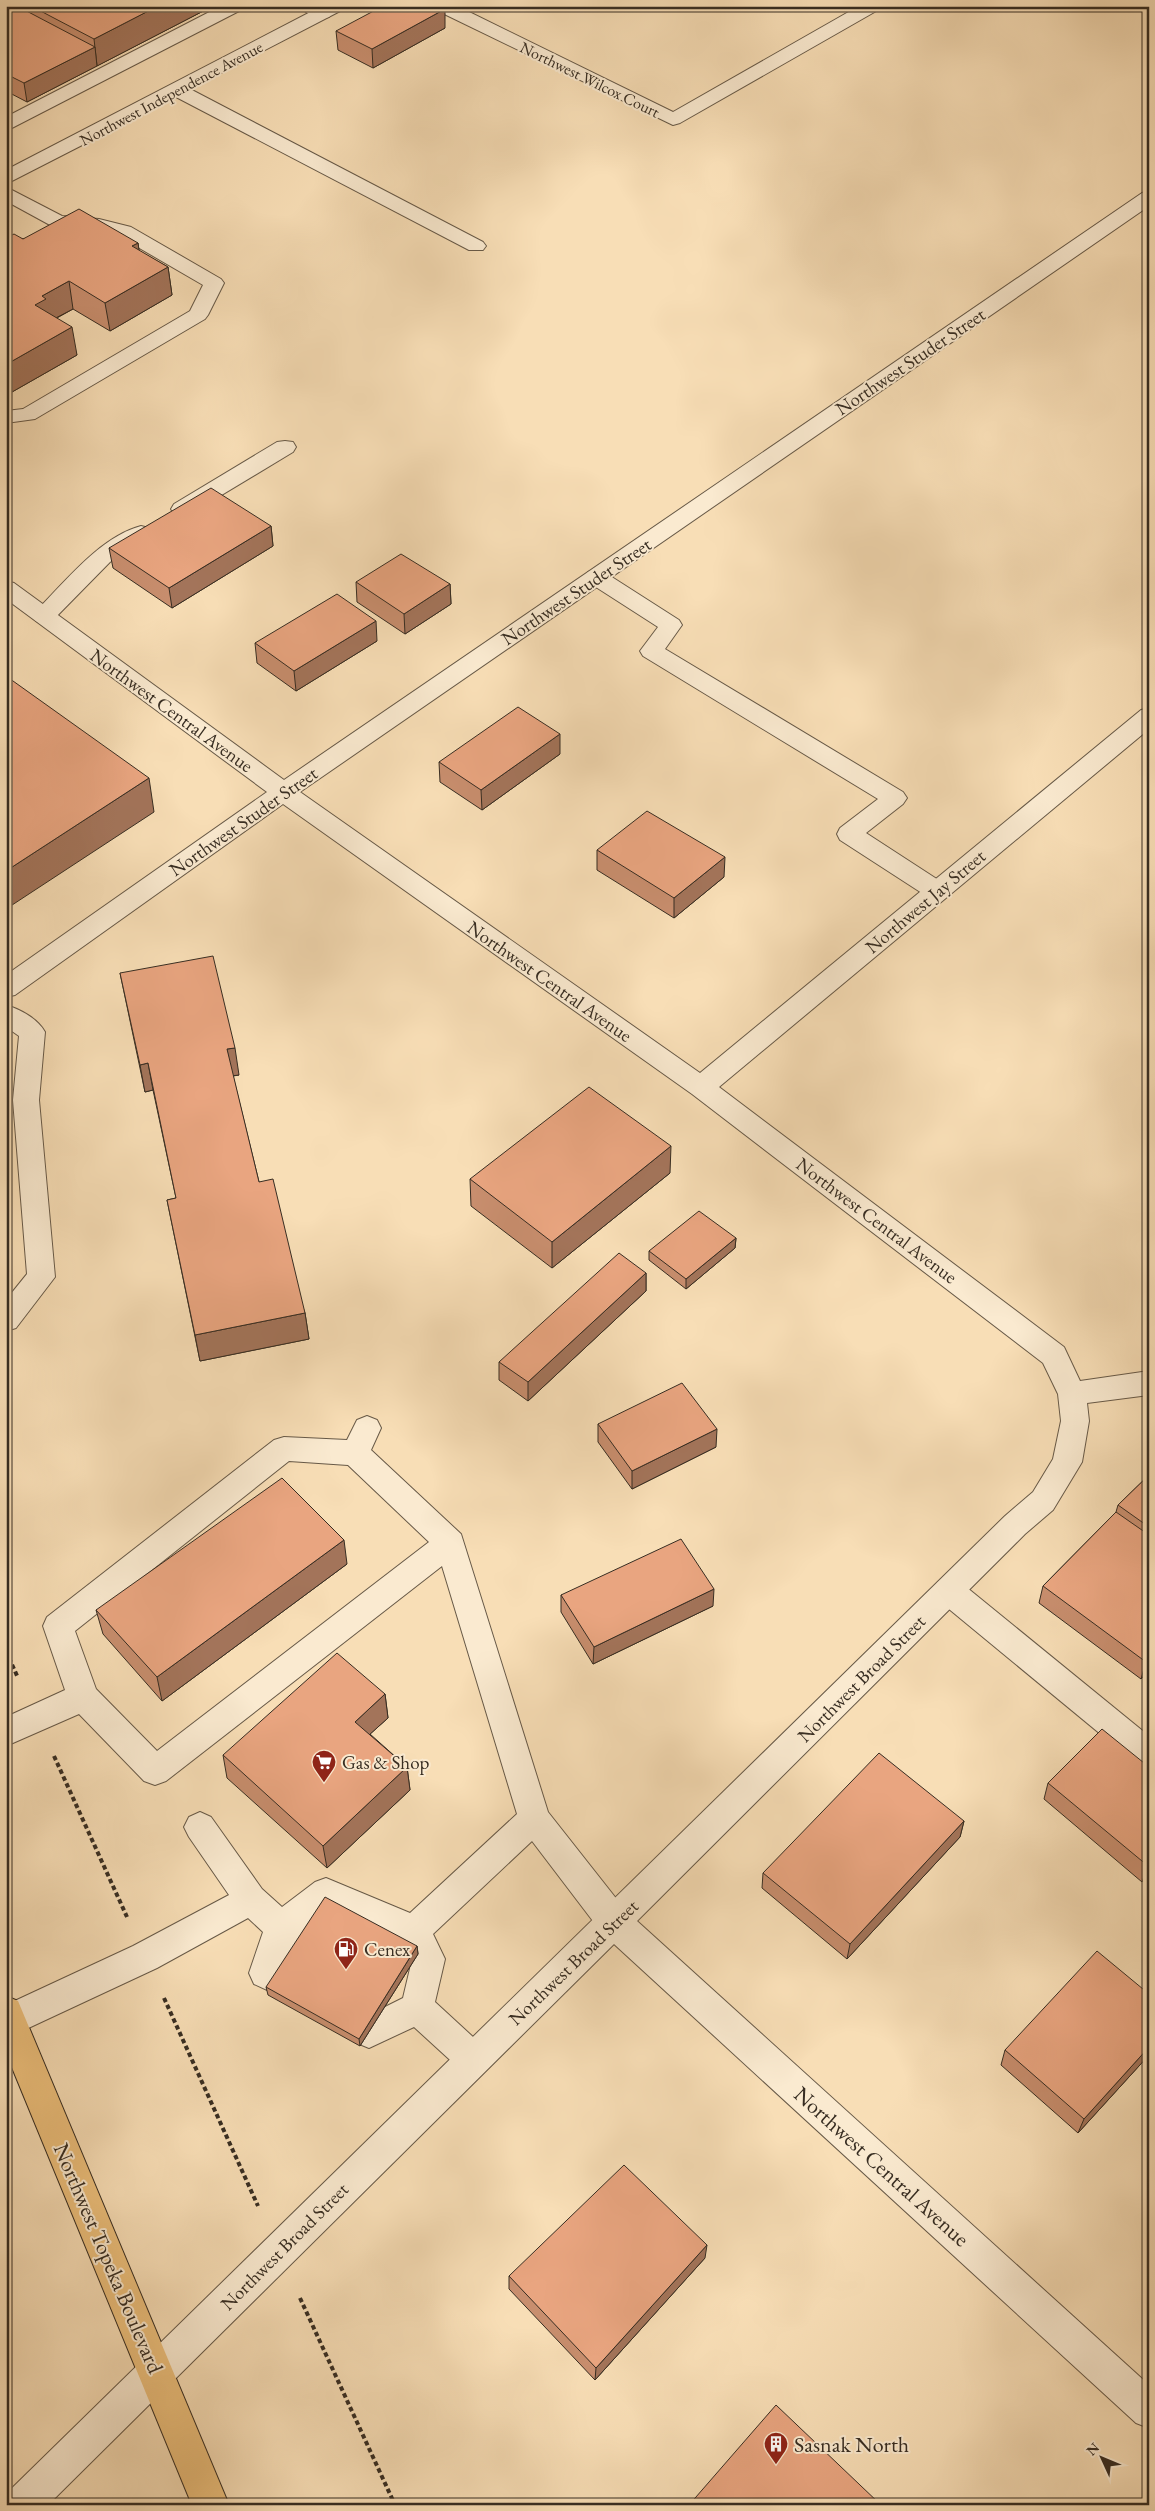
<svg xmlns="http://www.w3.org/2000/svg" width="1155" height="2511" viewBox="0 0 1155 2511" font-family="'EB Garamond',serif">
<rect width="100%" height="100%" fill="#f8deb6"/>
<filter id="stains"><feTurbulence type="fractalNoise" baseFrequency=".004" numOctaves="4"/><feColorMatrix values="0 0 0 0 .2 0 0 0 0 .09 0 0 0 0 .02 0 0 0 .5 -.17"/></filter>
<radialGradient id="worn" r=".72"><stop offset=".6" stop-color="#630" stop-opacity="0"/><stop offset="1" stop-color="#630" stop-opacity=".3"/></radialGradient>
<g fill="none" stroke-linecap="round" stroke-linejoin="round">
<defs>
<g id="lane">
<polygon points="221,6 244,6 241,10 6,131 6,117"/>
<path d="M300 6H323L332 13 329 17C319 19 306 15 300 6Z"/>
<polygon points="6,187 62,216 99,219 131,227 221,279 224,283 208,315 205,319 35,419 6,423 6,411 23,409 190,311 203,285 117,235 50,225 6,201"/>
<polygon points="285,441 293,442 296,447 293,452 190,514 182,516 174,514 171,509 174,504 277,442"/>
<path d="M141 526 149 528 152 533 149 538 110 562 52 621 44 623 36 621 33 616 36 611C65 582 100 537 141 526Z"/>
<polygon points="596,570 604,572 679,620 682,625 665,649 903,792 907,798 903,804 866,833 946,885 949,891 946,897 937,900 928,897 840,840 837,834 840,828 878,799 643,656 640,651 658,627 588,582 585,577 588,572"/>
<path d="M6 1005C20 1009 38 1019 45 1032L39 1100 55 1277 16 1328 6 1331V1300L27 1274 13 1100 19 1036 6 1027Z"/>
<path d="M367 1416 377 1420 381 1428 371 1450 461 1534 548 1812 626 1911 630 1922 626 1933 614 1937 602 1933 532 1841 433 1934 445 1959 435 2002 485 2048 490 2059 485 2070 473 2075 461 2070 414 2027 369 2048 357 2043 352 2032 357 2021 403 1998 412 1960 402 1941 329 1910 307 1927 311 1938 307 1949 295 1953 290 1951 285 1966 290 1968 295 1979 290 1990 278 1995 254 1984 249 1973 263 1932 248 1918 157 1968 22 2031 10 2036 6 2034V2005L133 1946 229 1895 189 1837 184 1827 189 1817 200 1812 211 1817 262 1889 282 1907 315 1882 326 1878 410 1913 517 1814 442 1566 166 1781 155 1785 144 1781 79 1714 6 1746V1717L65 1690 43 1626 47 1617 274 1440 284 1437 347 1440 357 1420ZM289 1461 348 1465 429 1542 157 1751 96 1689 75 1631Z"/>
<polygon points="949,1578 960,1582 1149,1736 1149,1769 1138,1765 938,1600 934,1591 938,1582"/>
</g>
<g id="street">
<polygon points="322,6 345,6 342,10 190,89 483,242 486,246 483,250 469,250 176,97 6,184 6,170"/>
<polygon points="433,6 457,6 673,112 859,6 881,6 878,10 680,123 673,125 436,10"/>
<polygon points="1149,191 1149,206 300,792 700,1073 1141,710 1149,708 1149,729 719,1087 1064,1347 1080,1381 1149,1371 1149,1395 1087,1403 1089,1421 1082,1462 1053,1510 1025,1534 637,1921 1149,2385 1149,2428 1136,2423 614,1944 48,2505 6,2505 8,2492 1005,1516 1033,1492 1053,1459 1061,1421 1058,1394 1043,1363 692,1094 283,804 15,995 6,997 6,975 267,792 6,599 6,581 14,583 284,780 1142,193"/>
</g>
<polygon id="primary" points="6,1996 18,2001 229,2505 192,2505 6,2053"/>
</defs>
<!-- lane casing -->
<use href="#lane" stroke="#675947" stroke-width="2"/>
<!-- street casing -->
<use href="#street" stroke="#675947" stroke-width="2"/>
<!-- primary casing -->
<use href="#primary" stroke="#372d22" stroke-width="2"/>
<!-- path -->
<g stroke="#372d22" stroke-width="4" stroke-dasharray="4.5 3" stroke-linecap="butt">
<polyline points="6,1651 18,1678"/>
<polyline points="54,1756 127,1917"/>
<polyline points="164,1998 258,2206"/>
<polyline points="300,2298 395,2505"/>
</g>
<!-- lane -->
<use href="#lane" fill="#faead0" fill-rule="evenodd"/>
<!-- street -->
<use href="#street" fill="#faead0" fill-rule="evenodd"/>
<!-- primary -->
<use href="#primary" fill="#ecbf7b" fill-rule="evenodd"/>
</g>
<!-- wall -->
<g fill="#c88e6e" stroke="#372d22">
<polygon points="10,6 213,6 27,102 6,91 6,8"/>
<polygon points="445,28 373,68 338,50 336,31"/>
<polygon points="6,238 138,243 139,251 168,267 172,295 110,331 73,309 57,318 77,355 12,392 6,388"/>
<polygon points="271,526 273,546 172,608 113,568 109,548"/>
<polygon points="356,582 450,584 451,604 405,634 357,602"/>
<polygon points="377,641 296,691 257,663 255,643"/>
<polygon points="560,754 482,810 440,782 439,762"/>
<polygon points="597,850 724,877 674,918 597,870"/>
<polygon points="120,973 239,1075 233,1076 259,1182 305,1313 309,1339 200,1361 167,1200 176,1198 153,1090 145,1092"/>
<polygon points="670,1173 552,1268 471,1206 470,1179"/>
<polygon points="736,1238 735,1248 686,1289 649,1260 649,1251"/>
<polygon points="646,1273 646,1291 528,1401 499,1380 499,1362"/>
<polygon points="598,1424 716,1447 632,1489 598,1442"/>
<polygon points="1149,1475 1149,1670 1141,1679 1039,1603 1043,1586 1116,1512 1118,1505"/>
<polygon points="347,1564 162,1701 103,1634 96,1610"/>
<polygon points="561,1595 713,1606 593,1664 561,1612"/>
<polygon points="385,1694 388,1718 370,1734 407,1767 410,1790 327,1868 227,1778 223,1755"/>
<polygon points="1149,1767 1149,1875 1142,1882 1044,1799 1048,1783"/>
<polygon points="964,1821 960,1837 847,1959 762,1888 763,1873"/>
<polygon points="417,1946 418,1954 360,2046 268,1995 266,1987"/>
<polygon points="1149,1994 1149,2055 1078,2133 1001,2065 1005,2050"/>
<polygon points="705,2258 595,2380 509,2289 509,2276"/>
</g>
<!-- shaded-wall -->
<g fill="#a3745a" stroke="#372d22">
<polygon points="158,6 213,6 97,66 94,39"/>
<polygon points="445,9 445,28 373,68 372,49"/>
<polygon points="95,47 97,66 27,102 24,83"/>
<polygon points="138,243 142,271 132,246"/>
<polygon points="168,267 172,295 110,331 105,303"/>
<polygon points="69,281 73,309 50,321 35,305 42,296"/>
<polygon points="72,327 77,355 12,392 7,364"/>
<polygon points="271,526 273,546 172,608 169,588"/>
<polygon points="450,584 451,604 405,634 404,614"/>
<polygon points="376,621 377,641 296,691 294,671"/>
<polygon points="560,734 560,754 482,810 481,790"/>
<polygon points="149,778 154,812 6,909 6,871"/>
<polygon points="725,857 724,877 674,918 674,898"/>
<polygon points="235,1048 239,1075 231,1076 227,1049"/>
<polygon points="148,1063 153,1090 145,1092 140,1065"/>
<polygon points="671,1146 670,1173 552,1268 552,1242"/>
<polygon points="736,1238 735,1248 686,1289 686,1279"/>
<polygon points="646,1273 646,1291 528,1401 528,1382"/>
<polygon points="305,1313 309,1339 200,1361 195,1335"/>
<polygon points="717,1429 716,1447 632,1489 632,1471"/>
<polygon points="344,1540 347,1564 162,1701 157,1677"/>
<polygon points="714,1589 713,1606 593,1664 594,1647"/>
<polygon points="1149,1659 1149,1670 1141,1679 1146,1662"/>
<polygon points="385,1694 388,1718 358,1745 355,1722"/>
<polygon points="407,1767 410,1790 327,1868 323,1846"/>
<polygon points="964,1821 960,1837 847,1959 850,1944"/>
<polygon points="1149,1865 1149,1875 1142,1882 1148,1866"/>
<polygon points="417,1946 418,1954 360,2046 359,2039"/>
<polygon points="1149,2047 1149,2055 1078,2133 1084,2119"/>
<polygon points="707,2245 705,2258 595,2380 596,2368"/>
</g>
<!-- building -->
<g fill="#e9a580" stroke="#372d22">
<polygon points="10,6 17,6 95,47 24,83 6,74 6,8"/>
<polygon points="31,6 158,6 94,39"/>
<polygon points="383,6 439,6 445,9 372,49 336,31"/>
<polygon points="79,209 138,243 132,246 168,267 105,303 69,281 42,296 46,299 35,305 72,327 7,364 6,363 6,238 14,234 23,239"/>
<polygon points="211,488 271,526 169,588 109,548"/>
<polygon points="401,554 450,584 404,614 356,582"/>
<polygon points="337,594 376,621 294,671 255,643"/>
<polygon points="6,676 149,778 6,871"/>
<polygon points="518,707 560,734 481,790 439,762"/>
<polygon points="647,811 725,857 674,898 597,850"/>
<polygon points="213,956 235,1048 227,1049 259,1182 273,1179 305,1313 195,1335 167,1200 176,1198 148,1063 140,1065 120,973"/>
<polygon points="589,1087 671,1146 552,1242 470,1179"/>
<polygon points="699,1211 736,1238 686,1279 649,1251"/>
<polygon points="619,1253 646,1273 528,1382 499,1362"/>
<polygon points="682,1383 717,1429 632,1471 598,1424"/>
<polygon points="1149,1475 1149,1527 1118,1505"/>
<polygon points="282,1478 344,1540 157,1677 96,1610"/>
<polygon points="1116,1512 1149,1535 1149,1659 1146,1662 1043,1586"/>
<polygon points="681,1539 714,1589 594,1647 561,1595"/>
<polygon points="337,1653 385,1694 355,1722 407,1767 323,1846 223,1755"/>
<polygon points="1102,1729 1149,1767 1148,1866 1048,1783"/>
<polygon points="879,1753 964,1821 850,1944 763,1873"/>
<polygon points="325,1897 417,1946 359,2039 266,1987"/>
<polygon points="1097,1951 1149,1994 1149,2047 1084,2119 1005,2050"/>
<polygon points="624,2165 707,2245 596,2368 509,2276"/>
<polygon points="776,2405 881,2505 689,2505"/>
</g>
<!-- icons -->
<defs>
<symbol id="supermarket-pin" viewBox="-11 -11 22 30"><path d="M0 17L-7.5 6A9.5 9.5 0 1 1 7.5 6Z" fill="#8f2418" stroke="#faead0"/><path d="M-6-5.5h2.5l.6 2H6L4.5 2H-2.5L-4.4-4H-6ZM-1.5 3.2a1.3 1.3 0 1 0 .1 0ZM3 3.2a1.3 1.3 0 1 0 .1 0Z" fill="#fff"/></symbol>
<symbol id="fuel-pin" viewBox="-11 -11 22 30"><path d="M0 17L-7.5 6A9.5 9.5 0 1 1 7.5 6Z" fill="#8f2418" stroke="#faead0"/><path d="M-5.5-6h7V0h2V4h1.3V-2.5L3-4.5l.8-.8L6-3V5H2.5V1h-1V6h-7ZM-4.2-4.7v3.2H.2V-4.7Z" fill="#fff"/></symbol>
<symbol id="building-pin" viewBox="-11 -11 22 30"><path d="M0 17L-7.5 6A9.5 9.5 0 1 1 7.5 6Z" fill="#8f2418" stroke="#faead0"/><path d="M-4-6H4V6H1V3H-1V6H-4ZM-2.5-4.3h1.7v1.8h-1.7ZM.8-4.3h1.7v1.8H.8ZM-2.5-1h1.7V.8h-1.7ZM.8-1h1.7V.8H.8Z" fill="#fff"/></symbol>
</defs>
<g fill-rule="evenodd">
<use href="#supermarket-pin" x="310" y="1748" width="28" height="38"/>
<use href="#fuel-pin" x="332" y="1935" width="28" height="38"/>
<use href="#building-pin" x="762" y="2430" width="28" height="38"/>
</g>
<g text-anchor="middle" stroke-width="4" stroke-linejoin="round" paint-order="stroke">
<!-- far-street labels -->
<g font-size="16" fill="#372d22" stroke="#faead0">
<text transform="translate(590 79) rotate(26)" y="6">Northwest Wilcox Court</text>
<text transform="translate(171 93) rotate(-28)" y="6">Northwest Independence Avenue</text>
</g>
<!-- street labels -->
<g font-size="19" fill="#372d22" stroke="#faead0">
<text transform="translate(910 361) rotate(-34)" y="7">Northwest Studer Street</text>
<text transform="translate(576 591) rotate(-34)" y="7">Northwest Studer Street</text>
<text transform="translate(172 710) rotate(36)" y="7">Northwest Central Avenue</text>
<text transform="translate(243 821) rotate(-35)" y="7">Northwest Studer Street</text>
<text transform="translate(925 901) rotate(-40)" y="7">Northwest Jay Street</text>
<text transform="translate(550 981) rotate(35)" y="7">Northwest Central Avenue</text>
<text transform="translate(877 1220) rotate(37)" y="7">Northwest Central Avenue</text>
<text transform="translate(861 1678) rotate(-45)" y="7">Northwest Broad Street</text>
<text transform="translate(573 1962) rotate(-44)" y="7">Northwest Broad Street</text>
<text transform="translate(284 2246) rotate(-45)" y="7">Northwest Broad Street</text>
</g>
<!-- poi labels -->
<g font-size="19" fill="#372d22" stroke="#faead0" text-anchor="start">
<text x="342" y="1769">Gas &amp; Shop</text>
<text x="364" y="1956">Cenex</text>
</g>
<!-- near-street labels -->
<g font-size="22" fill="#372d22" stroke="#faead0">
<text transform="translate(882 2166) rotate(42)" y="8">Northwest Central Avenue</text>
<text transform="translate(109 2258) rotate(67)" y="8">Northwest Topeka Boulevard</text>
</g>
<!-- near-poi labels -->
<g font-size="22" fill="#372d22" stroke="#faead0" text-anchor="start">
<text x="794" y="2452">Sasnak North</text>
</g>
</g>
<!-- margin -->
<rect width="1155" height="2511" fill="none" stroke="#f8deb6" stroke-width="25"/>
<rect x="8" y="8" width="1140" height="2496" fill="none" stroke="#372d22" stroke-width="2.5"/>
<rect x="12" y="12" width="1130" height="2486" fill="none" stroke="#372d22"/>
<!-- north arrow -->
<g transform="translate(1102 2458) rotate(314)" stroke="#faead0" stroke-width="4" paint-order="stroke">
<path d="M0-4L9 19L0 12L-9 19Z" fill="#372d22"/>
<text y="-8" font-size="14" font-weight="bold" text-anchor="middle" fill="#372d22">N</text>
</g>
<rect width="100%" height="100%" filter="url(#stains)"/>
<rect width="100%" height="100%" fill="url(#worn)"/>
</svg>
